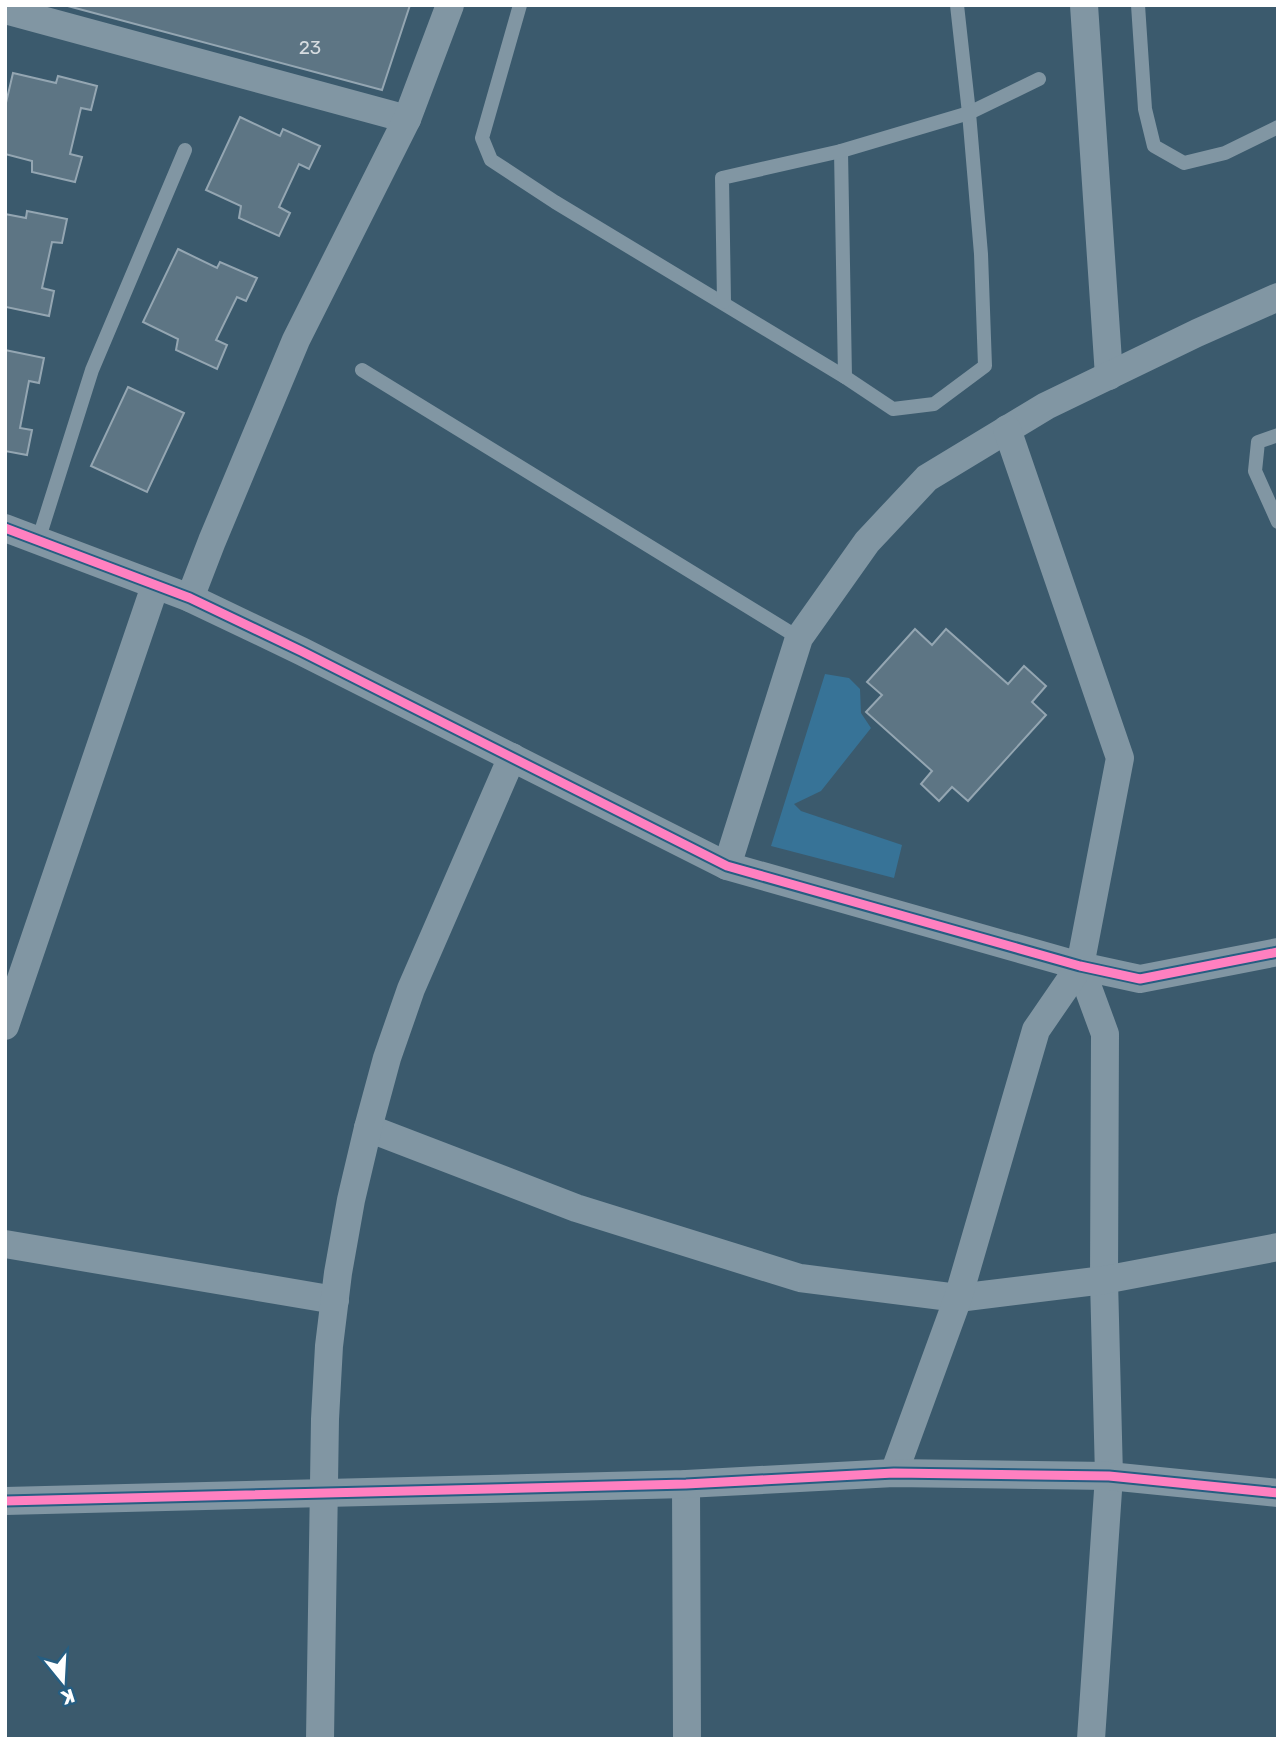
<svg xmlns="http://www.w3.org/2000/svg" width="1283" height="1744" viewBox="0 0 1283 1744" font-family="Rubik,sans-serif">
<rect width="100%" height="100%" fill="#3b5a6d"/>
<!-- green -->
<polygon fill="#377397" points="825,674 849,678 860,689 861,713 871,728 821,791 794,804 801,811 902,845 894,878 771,846"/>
<!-- building -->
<g fill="#5d7584" stroke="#94a6b2" stroke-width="2">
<polygon points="64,5 410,5 382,90"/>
<polygon points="13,73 56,83 58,76 97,86 91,110 81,108 70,154 82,157 75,182 32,172 32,161 5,154 5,107"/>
<polygon points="240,117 280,136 283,129 320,146 309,169 299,164 279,207 290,213 279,236 239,218 241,206 206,190"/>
<polygon points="27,211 67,219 62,243 52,242 42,288 54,291 49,316 6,307 5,214 26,218"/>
<polygon points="178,249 217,268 220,262 257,278 246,301 237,297 216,340 227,345 217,369 176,350 178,339 143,322"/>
<polygon points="5,350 44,358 39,383 29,381 20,428 32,430 27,455 5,451"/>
<polygon points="128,387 184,413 147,492 91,466"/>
<polygon points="915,629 932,645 946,629 1008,684 1024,666 1046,686 1032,702 1046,715 968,801 952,787 939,801 921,784 932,771 866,712 882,695 867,682"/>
</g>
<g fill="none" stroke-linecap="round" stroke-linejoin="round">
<!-- service -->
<g stroke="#8196a3" stroke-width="14">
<polyline points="520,5 482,138 491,160 555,202 845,377 893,409 934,404 985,366 981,254 969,113 957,5"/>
<polyline points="1138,5 1145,109 1154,146 1184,163 1225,153 1278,127"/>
<polyline points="841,151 845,377"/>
<polyline points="724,302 722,178 841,151 969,113 1039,79"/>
<polyline points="362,370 799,638"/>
<polyline points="1278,435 1258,442 1255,471 1278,522"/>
<polyline points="38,541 92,370 185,150"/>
</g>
<!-- minor -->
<g stroke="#8196a3" stroke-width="28">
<polyline points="1084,5 1109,376"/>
<polyline points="5,10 407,119"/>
<polyline points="5,528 190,598 301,651 727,866 1080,966 1140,979 1278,952"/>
<polyline points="190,598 212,541 296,340 407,119 450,5"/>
<polyline points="727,866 799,638 867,542 927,478 1046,406 1197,333 1278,297"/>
<polyline points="1080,966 1105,1034 1104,1280 1109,1476 1091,1739"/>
<polyline points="5,1026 155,586"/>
<polyline points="368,1128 576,1208 800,1278 958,1298 1104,1280 1278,1247"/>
<polyline points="5,1244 335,1300"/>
<polyline points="894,1473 958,1298 1036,1030 1080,966 1120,758 1007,429"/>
<polyline points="686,1484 687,1739"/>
<polyline points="5,1501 686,1484 894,1473 1109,1476 1278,1493"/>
<polyline points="320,1739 325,1419 329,1346 338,1273 351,1200 368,1128 387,1058 411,989 512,757"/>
</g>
<defs>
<g id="cycleway">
<polyline points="5,528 190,598 301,651 727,866 1080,966 1140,979 1278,952"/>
<polyline points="5,1501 686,1484 894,1473 1109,1476 1278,1493"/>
</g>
</defs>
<!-- cycleway casing -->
<use href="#cycleway" stroke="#265e82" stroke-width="13"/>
<!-- cycleway -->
<use href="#cycleway" stroke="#ff80c0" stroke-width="9"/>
</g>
<g text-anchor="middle" stroke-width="7" stroke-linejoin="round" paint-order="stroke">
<!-- number labels -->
<g font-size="19" fill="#d6dce0">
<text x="310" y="54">23</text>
</g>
</g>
<!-- border -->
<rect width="1283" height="1744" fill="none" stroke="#ffffff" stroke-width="14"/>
<!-- north arrow -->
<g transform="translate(63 1681) rotate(162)" stroke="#265e82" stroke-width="5" paint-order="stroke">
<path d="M0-5L12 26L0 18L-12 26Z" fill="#ffffff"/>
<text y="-10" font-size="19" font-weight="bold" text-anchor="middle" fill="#ffffff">K</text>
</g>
</svg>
